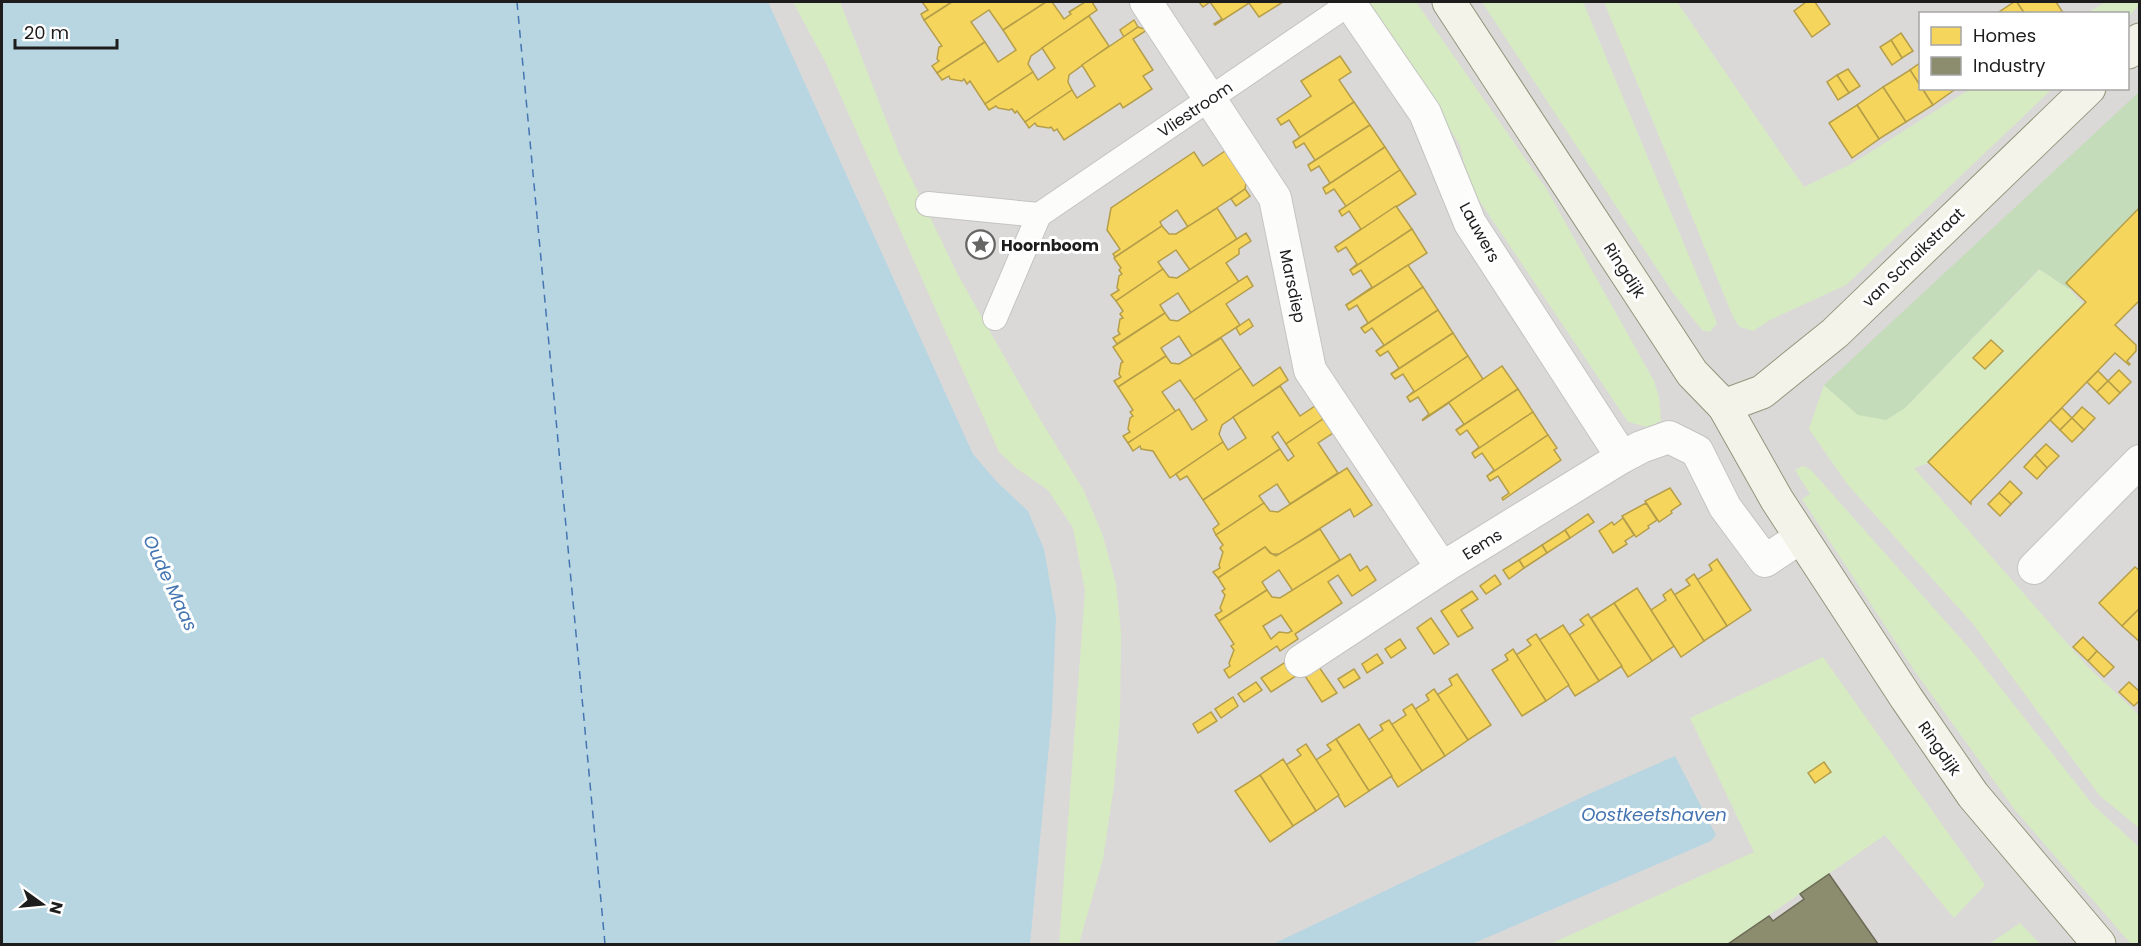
<svg xmlns="http://www.w3.org/2000/svg" width="2141" height="946" viewBox="0 0 2141 946" font-family="Poppins,sans-serif">
<rect width="100%" height="100%" fill="#eceae5"/>
<!-- residential -->
<path fill="#dbd9d7" fill-rule="evenodd" d="M583 2H2139V944H993ZM1920 14H2128V88H1920Z"/>
<!-- grass -->
<g fill="#d6ebc2">
<polygon points="793,2 840,2 899,153 958,275 1035,411 1084,491 1103,536 1116,584 1121,633 1120,717 1114,786 1103,859 1079,944 1059,944 1085,591 1073,528 1048,490 1016,468 999,452 826,63"/>
<polygon points="1369,2 1416,2 1547,190 1654,381 1659,397 1661,421 1648,427 1628,422 1469,185 1460,145"/>
<polygon points="1482,2 1583,2 1717,323 1710,332 1702,330 1673,293"/>
<polygon points="1604,2 1677,2 1804,187 1853,163 1970,89 2052,89 1846,285 1770,320 1753,331 1740,327 1734,319"/>
<polygon points="2106,2 2139,2 2139,5 2128,17 2128,14 2087,13"/>
<polygon points="2040,269 2069,289 2085,306 1935,461 1914,468 2087,666 2139,715 2139,828 2100,796 1973,624 1848,485 1809,429 1824,385 1858,415 1905,408"/>
<polygon points="1803,466 1810,469 1970,649 2093,805 2139,847 2139,944 2131,944 2015,810 1916,673 1802,499 1810,494 1795,470"/>
<polygon points="1823,657 1985,885 1954,918 1885,835 1727,944 1550,944 1754,852 1690,718"/>
<polygon points="2020,923 2040,944 1989,944"/>
</g>
<!-- forest -->
<polygon fill="#c4dcb9" points="2139,92 2139,213 2069,289 2039,269 1905,408 1886,420 1858,415 1824,385"/>
<!-- water -->
<g fill="#b7d6e1">
<polygon points="2,2 768,2 973,454 997,482 1028,511 1044,549 1056,617 1052,714 1030,944 2,944"/>
<polygon points="1675,756 1716,835 1711,841 1472,944 1273,944 1591,793"/>
</g>
<!-- homes -->
<g fill="#f6d55c" stroke="#b59e49" stroke-width="1.5" fill-rule="evenodd">
<polygon points="922,2 952,2 924,20 921,14 928,10"/>
<polygon points="952,2 1046,2 1003,30 989,10 971,22 985,42 937,73 932,66 939,61 937,59 939,47 942,46 924,20"/>
<polygon points="1046,2 1052,2 1064,19 1071,14 1069,12 1085,2 1092,2 1097,10 1031,56 1028,64 1033,72 985,104 970,81 967,84 964,79 962,81 950,79 949,76 942,80 937,73 985,42 998,62 1016,50 1003,30"/>
<polygon points="1199,2 1283,2 1259,17 1249,3 1215,25 1214,24 1222,19 1210,2 1203,7"/>
<polygon points="1806,2 1815,2 1830,24 1812,37 1794,11"/>
<polygon points="2014,2 2017,2 2025,14 1996,14"/>
<polygon points="2017,2 2056,2 2064,14 2025,14"/>
<polygon points="1089,16 1109,46 1069,75 1068,82 1072,90 1025,122 1017,111 1015,113 1012,109 1009,110 998,108 996,106 989,110 985,104 1033,72 1038,80 1055,68 1042,48"/>
<polygon points="1134,20 1138,27 1124,37 1120,30"/>
<polygon points="1138,27 1147,30 1133,39 1153,70 1143,76 1152,89 1123,108 1120,103 1064,140 1057,129 1054,131 1051,127 1049,128 1037,126 1035,123 1029,128 1025,122 1072,90 1077,98 1095,86 1082,65"/>
<polygon points="1901,33 1913,51 1902,58 1891,40"/>
<polygon points="1891,40 1902,58 1892,65 1880,47"/>
<polygon points="1340,56 1351,72 1339,80 1354,102 1293,142 1300,137 1289,120 1281,125 1277,119 1311,96 1301,81"/>
<polygon points="1920,63 1920,86 1910,70"/>
<polygon points="1848,69 1860,86 1849,93 1837,75"/>
<polygon points="1910,70 1933,105 1906,122 1883,87"/>
<polygon points="1837,75 1849,93 1838,100 1827,82"/>
<polygon points="1883,87 1906,122 1879,139 1857,105"/>
<polygon points="1922,88 1957,88 1933,105"/>
<polygon points="1354,102 1370,125 1308,165 1315,160 1304,143 1296,148 1293,142"/>
<polygon points="1857,105 1879,139 1852,158 1829,123"/>
<polygon points="1370,125 1385,147 1323,188 1330,183 1319,166 1311,171 1308,165"/>
<polygon points="1385,147 1400,170 1339,211 1346,206 1334,189 1326,194 1323,188"/>
<polygon points="1225,151 1246,183 1245,189 1188,227 1177,210 1160,222 1162,226 1115,257 1113,254 1120,249 1107,230 1111,208 1194,152 1203,166"/>
<polygon points="1400,170 1416,194 1335,247 1361,229 1349,211 1342,216 1339,211"/>
<polygon points="1245,189 1250,196 1236,206 1231,199"/>
<polygon points="1396,206 1412,229 1350,270 1357,264 1346,247 1338,252 1335,247"/>
<polygon points="2140,207 2140,300 2115,325 2136,345 2136,351 2127,361 2130,364 2129,365 2115,353 1971,501 1971,504 1928,462 2086,302 2066,283"/>
<polygon points="1217,208 1237,239 1190,270 1176,250 1158,262 1163,269 1116,301 1111,295 1119,290 1117,288 1119,276 1122,274 1119,270 1121,268 1114,258 1162,226 1169,234 1176,234"/>
<polygon points="1412,229 1427,253 1346,305 1372,287 1361,270 1353,275 1350,270"/>
<polygon points="1246,233 1251,241 1239,249 1239,254 1226,263 1239,282 1191,313 1178,293 1160,305 1165,313 1117,344 1113,338 1120,334 1118,331 1120,319 1123,318 1120,314 1123,311 1116,301 1163,269 1169,277 1177,278"/>
<polygon points="1408,265 1423,287 1361,328 1368,323 1357,305 1349,310 1346,305"/>
<polygon points="1247,276 1253,286 1226,304 1240,325 1192,356 1179,336 1161,348 1166,356 1118,387 1114,381 1121,377 1119,374 1121,363 1123,362 1113,347 1165,313 1170,320 1178,321"/>
<polygon points="1423,287 1438,310 1376,351 1384,345 1372,328 1365,333 1361,328"/>
<polygon points="1438,310 1453,333 1391,374 1399,368 1388,351 1380,356 1376,351"/>
<polygon points="1249,319 1253,326 1240,335 1236,328"/>
<polygon points="1453,333 1468,356 1407,397 1414,391 1403,374 1395,379 1391,374"/>
<polygon points="1221,338 1241,368 1194,400 1180,380 1162,392 1176,412 1128,443 1123,436 1130,432 1128,429 1130,418 1133,416 1130,412 1133,410 1118,387 1166,356 1171,363 1179,364"/>
<polygon points="1991,340 2003,351 1985,369 1973,358"/>
<polygon points="1468,356 1483,379 1422,420 1429,414 1418,397 1410,402 1407,397"/>
<polygon points="1502,366 1518,389 1456,430 1464,424 1449,403 1422,421"/>
<polygon points="1280,367 1288,380 1222,425 1219,434 1223,442 1170,478 1153,451 1141,449 1140,446 1133,451 1128,443 1179,409 1192,430 1207,420 1194,400 1241,368 1253,386"/>
<polygon points="2119,370 2131,382 2120,393 2108,381"/>
<polygon points="2098,371 2108,381 2097,392 2087,382"/>
<polygon points="2108,381 2120,393 2109,404 2097,392"/>
<polygon points="1280,386 1300,416 1315,406 1323,419 1286,444 1278,432 1272,437 1280,449 1203,500 1187,476 1180,480 1176,474 1223,442 1228,450 1246,438 1233,417"/>
<polygon points="1518,389 1533,412 1472,453 1479,447 1467,430 1460,435 1456,430"/>
<polygon points="2082,407 2095,418 2084,430 2072,418"/>
<polygon points="2062,408 2072,418 2060,430 2050,420"/>
<polygon points="1533,412 1548,435 1487,476 1494,470 1482,453 1475,458 1472,453"/>
<polygon points="2072,418 2084,430 2072,442 2060,430"/>
<polygon points="1323,419 1333,433 1318,443 1338,473 1290,504 1277,484 1259,496 1264,503 1216,535 1213,529 1219,524 1203,500 1280,449 1288,461 1294,456 1286,444"/>
<polygon points="1548,435 1557,448 1554,450 1561,460 1503,500 1502,498 1509,493 1498,476 1490,481 1487,476"/>
<polygon points="2046,444 2059,456 2047,468 2035,455"/>
<polygon points="2035,455 2047,468 2037,479 2024,467"/>
<polygon points="1347,468 1372,505 1354,517 1350,509 1280,554 1272,554 1265,547 1218,578 1213,572 1220,568 1219,565 1223,552 1220,548 1223,545 1216,535 1264,503 1270,511 1278,512"/>
<polygon points="2010,481 2022,493 2011,504 1999,493"/>
<polygon points="1670,488 1681,504 1671,511 1672,513 1659,522 1645,501"/>
<polygon points="1999,493 2011,504 2000,516 1988,504"/>
<polygon points="1646,503 1657,520 1648,526 1649,528 1636,537 1622,516"/>
<polygon points="1588,514 1594,522 1570,538 1565,530"/>
<polygon points="1623,518 1634,535 1625,541 1627,544 1613,553 1599,531 1612,522 1614,525"/>
<polygon points="1320,529 1340,560 1293,591 1279,570 1262,582 1267,590 1219,621 1215,615 1222,611 1220,608 1225,595 1222,591 1225,589 1218,578 1265,547 1270,553 1276,556"/>
<polygon points="1565,530 1570,538 1547,553 1542,545"/>
<polygon points="1542,545 1547,553 1524,568 1519,560"/>
<path d="M1350 554 1360 571 1367 566 1376 580 1352 596 1338 575 1328 582 1342 603 1295 634 1298 639 1280 651 1277 646 1229 678 1224 670 1230 666 1229 663 1234 650 1231 646 1234 644 1219 621 1267 590 1272 597 1280 598ZM1281 615 1292 631 1288 633 1279 632 1271 639 1263 626Z"/>
<polygon points="1717,559 1751,610 1727,626 1697,580 1712,570 1709,565"/>
<polygon points="1519,560 1524,568 1509,579 1503,570"/>
<polygon points="2135,567 2140,571 2140,608 2122,626 2099,603"/>
<polygon points="1694,574 1727,626 1704,641 1674,595 1690,585 1686,580"/>
<polygon points="1495,575 1501,584 1486,594 1480,586"/>
<polygon points="1637,588 1674,646 1652,661 1614,603"/>
<polygon points="1671,589 1704,641 1681,657 1651,610 1666,600 1663,595"/>
<polygon points="1472,591 1478,599 1461,610 1473,628 1458,637 1441,611"/>
<polygon points="1614,603 1652,661 1628,677 1591,618"/>
<polygon points="2140,608 2140,642 2122,626"/>
<polygon points="1588,614 1622,666 1599,681 1569,635 1584,625 1580,620"/>
<polygon points="1431,618 1449,644 1434,654 1417,628"/>
<polygon points="1563,625 1599,681 1575,696 1539,640"/>
<polygon points="1536,634 1569,685 1546,701 1516,655 1531,645 1527,640"/>
<polygon points="2083,637 2097,651 2088,661 2073,647"/>
<polygon points="1400,639 1406,648 1391,658 1385,649"/>
<polygon points="1513,649 1546,701 1522,716 1492,670 1508,660 1505,655"/>
<polygon points="2097,651 2114,667 2104,677 2088,661"/>
<polygon points="1377,654 1383,663 1367,673 1362,664"/>
<polygon points="1287,661 1296,676 1271,692 1261,678"/>
<polygon points="1319,667 1337,693 1322,702 1305,676"/>
<polygon points="1354,669 1360,678 1344,688 1338,679"/>
<polygon points="1457,674 1491,725 1468,740 1437,695 1452,685 1449,679"/>
<polygon points="1256,682 1262,690 1244,702 1238,694"/>
<polygon points="2129,682 2140,692 2140,700 2134,706 2119,692"/>
<polygon points="1434,689 1468,740 1445,756 1414,710 1429,700 1426,695"/>
<polygon points="1233,697 1238,706 1221,718 1215,709"/>
<polygon points="1412,704 1445,756 1422,771 1391,725 1406,715 1403,710"/>
<polygon points="1211,712 1217,721 1198,733 1193,724"/>
<polygon points="1389,720 1422,771 1398,787 1368,740 1383,730 1380,725"/>
<polygon points="1359,724 1392,776 1369,791 1336,739"/>
<polygon points="1336,739 1369,791 1345,807 1316,760 1331,750 1327,745"/>
<polygon points="1306,744 1339,795 1316,811 1286,765 1301,755 1297,750"/>
<polygon points="1283,759 1316,811 1293,826 1260,775"/>
<polygon points="1824,762 1831,772 1815,783 1808,773"/>
<polygon points="1260,775 1293,826 1270,842 1235,791"/>
</g>
<!-- industry -->
<polygon fill="#8c8c6e" stroke="#6b6b56" stroke-width="1.5" points="1829,874 1878,944 1728,944 1769,916 1773,921 1804,899 1800,894"/>
<g fill="none" stroke-linecap="round" stroke-linejoin="round">
<!-- ferry -->
<polyline stroke="#4575b1" stroke-width="1.5" stroke-dasharray="8 6" stroke-linecap="butt" points="517,2 605,944"/>
<defs>
<g id="pedestrian">
<polyline points="928,204 1039,215 1350,3"/>
<polyline points="995,318 1039,215"/>
</g>
<g id="minor">
<polyline points="1146,2 1275,198 1310,370 1442,568"/>
<polyline points="1349,2 1425,113 1470,223 1622,457"/>
<polyline points="2034,568 2140,461"/>
<polyline points="1301,661 1442,568 1622,457 1641,447 1669,437 1697,451 1725,507 1765,561 1801,537"/>
</g>
<g id="secondary">
<polyline points="1449,2 1692,373 1724,406 1777,500 1907,699 1973,795 2099,944"/>
<polyline points="2128,52 2140,40"/>
<polyline points="1724,406 1762,392 1835,333 2089,88"/>
</g>
</defs>
<!-- pedestrian casing -->
<use href="#pedestrian" stroke="#c4c4c1" stroke-width="26"/>
<!-- minor casing -->
<use href="#minor" stroke="#c4c4c1" stroke-width="34"/>
<!-- secondary casing -->
<use href="#secondary" stroke="#93967c" stroke-width="35"/>
<!-- pedestrian -->
<use href="#pedestrian" stroke="#fcfcfb" stroke-width="24"/>
<!-- minor -->
<use href="#minor" stroke="#fcfcfb" stroke-width="32"/>
<!-- secondary -->
<use href="#secondary" stroke="#f3f3e9" stroke-width="33"/>
</g>
<!-- icons -->
<defs>
<symbol id="sight-ring" viewBox="-11 -11 22 22"><circle r="9.5" fill="#fff" stroke="#656563" stroke-width="1.5"/><path d="M0-6L1.8-2.2L6-1.7L2.9 1.2L3.7 5.4L0 3.3L-3.7 5.4L-2.9 1.2L-6-1.7L-1.8-2.2Z" fill="#656563"/></symbol>
</defs>
<g fill-rule="evenodd">
<use href="#sight-ring" x="964" y="228" width="33" height="33"/>
</g>
<g text-anchor="middle" stroke-width="6" stroke-linejoin="round" paint-order="stroke">
<!-- street labels -->
<g font-size="16" fill="#1d1d1d" stroke="#fff">
<text transform="translate(1195 109) rotate(-34)" y="6">Vliestroom</text>
<text transform="translate(1480 232) rotate(61)" y="6">Lauwers</text>
<text transform="translate(1913 257) rotate(-44)" y="6">van Schaikstraat</text>
<text transform="translate(1625 270) rotate(57)" y="6">Ringdijk</text>
<text transform="translate(1293 286) rotate(78)" y="6">Marsdiep</text>
<text transform="translate(1482 544) rotate(-32)" y="6">Eems</text>
<text transform="translate(1940 748) rotate(55)" y="6">Ringdijk</text>
</g>
<!-- poi labels -->
<g font-size="16" font-weight="bold" fill="#1d1d1d" stroke="#fff" text-anchor="start">
<text x="1001" y="251">Hoornboom</text>
</g>
<!-- water labels -->
<g font-size="18" font-style="italic" fill="#4575b1" stroke="#fff">
<text transform="translate(170 583) rotate(65)" y="6">Oude Maas</text>
<text x="1654" y="821">Oostkeetshaven</text>
</g>
</g>
<!-- border -->
<rect width="2141" height="946" fill="none" stroke="#1d1d1d" stroke-width="6"/>
<!-- legend -->
<rect x="1919" y="12" width="210" height="78" fill="#ffffff" stroke="#a5a5a5" stroke-width="1.5"/>
<rect x="1931" y="27" width="30" height="18" fill="#f6d55c" stroke="#a5a5a5" stroke-width="1.5"/>
<text x="1973" y="42" font-size="18" fill="#1d1d1d">Homes</text>
<rect x="1931" y="57" width="30" height="18" fill="#8c8c6e" stroke="#a5a5a5" stroke-width="1.5"/>
<text x="1973" y="72" font-size="18" fill="#1d1d1d">Industry</text>
<!-- north arrow -->
<g transform="translate(42 904) rotate(105)" stroke="#ffffff" stroke-width="4.5" paint-order="stroke">
<path d="M0-4.5L10 22L0 15L-10 22Z" fill="#1d1d1d"/>
<text y="-9" font-size="16" font-weight="bold" text-anchor="middle" fill="#1d1d1d">N</text>
</g>
<!-- scale -->
<path d="M15 39v9h102v-9" fill="none" stroke="#1d1d1d" stroke-width="3"/>
<text x="24" y="39" font-size="18" fill="#1d1d1d" stroke="#ffffff" stroke-width="4.5" paint-order="stroke">20 m</text>
</svg>
